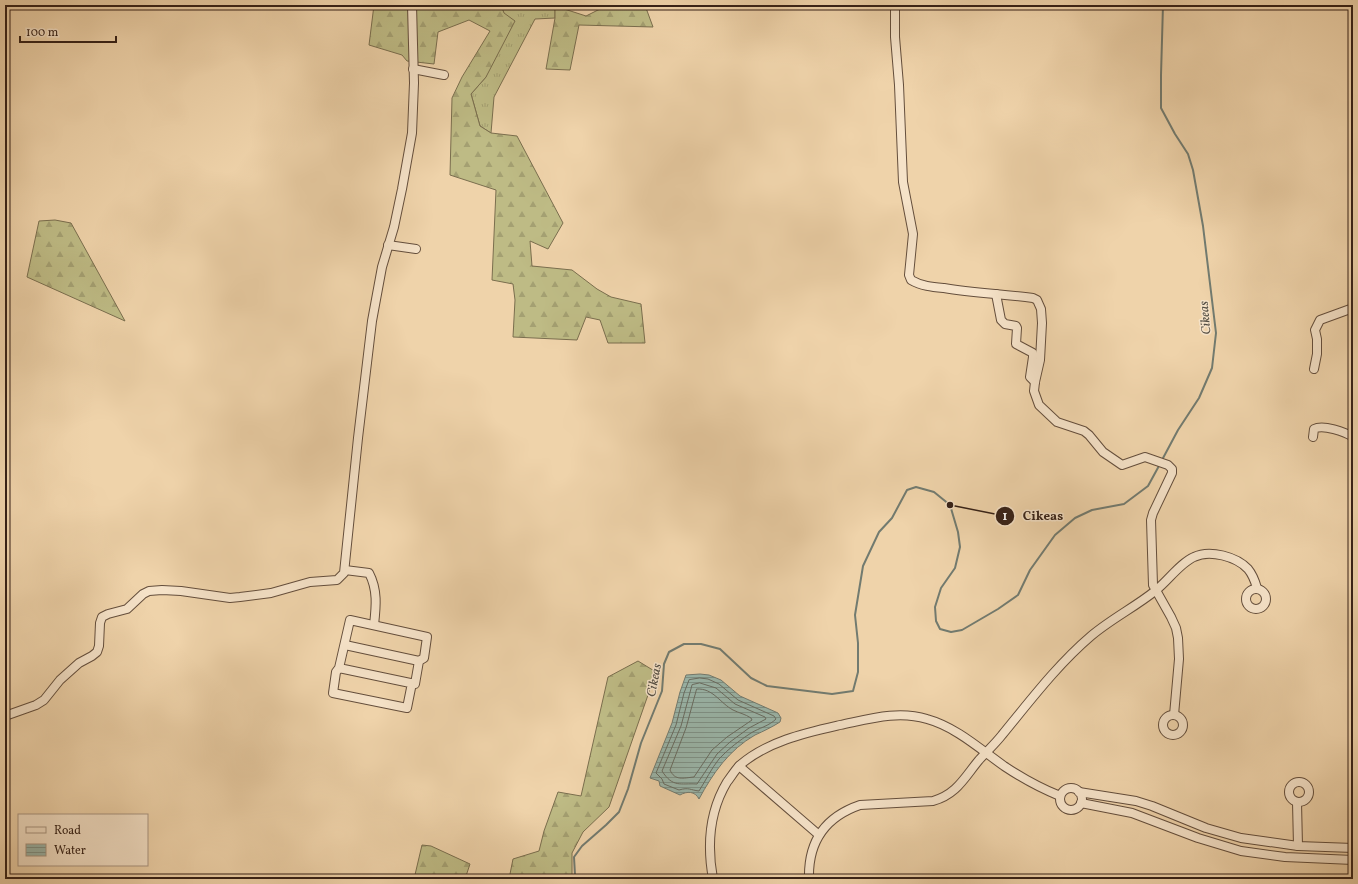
<svg xmlns="http://www.w3.org/2000/svg" width="1358" height="884" viewBox="0 0 1358 884" font-family="Vollkorn,serif">
<defs>
<pattern id="grass-tufts" width="24" height="20" patternUnits="userSpaceOnUse"><rect width="24" height="20" fill="#bebb85"/><path d="M3 7l-1-3M5 7V3M7 7l1-3M15 17l-1-3M17 17v-4M19 17l1-3" fill="none" stroke="#a4a072"/></pattern>
<pattern id="forest-firs" width="22" height="20" patternUnits="userSpaceOnUse"><rect width="22" height="20" fill="#bebb85"/><path d="M5 1l3.5 6h-7zM16 11l3.5 6h-7z" fill="#a4a072"/></pattern>
<pattern id="water-rules" width="6" height="5" patternUnits="userSpaceOnUse"><rect width="6" height="5" fill="#9ab7ac"/><path d="M0 2.5h6" fill="none" stroke="#7e948b"/></pattern>
</defs>
<rect width="100%" height="100%" fill="#efd3aa"/>
<filter id="stains"><feTurbulence type="fractalNoise" baseFrequency=".005" numOctaves="4"/><feColorMatrix values="0 0 0 0 .2 0 0 0 0 .09 0 0 0 0 .02 0 0 0 .5 -.17"/></filter>
<radialGradient id="worn" r=".72"><stop offset=".6" stop-color="#630" stop-opacity="0"/><stop offset="1" stop-color="#630" stop-opacity=".3"/></radialGradient>
<!-- grass -->
<polygon fill="url(#grass-tufts)" stroke="#7a6e4e" points="501,5 553,5 555,6 555,18 535,19 494,97 491,133 480,126 471,94 486,77 503,13"/>
<!-- forest -->
<g fill="url(#forest-firs)" stroke="#7a6e4e">
<polygon points="374,5 501,5 504,13 515,21 486,77 471,94 480,126 491,133 517,136 563,223 548,249 530,241 532,266 572,270 597,289 611,297 641,304 645,343 608,343 600,320 586,317 577,340 513,337 515,300 513,284 492,280 496,190 450,175 452,98 462,77 490,31 469,20 438,32 434,64 407,61 402,55 369,45"/>
<polygon points="555,6 586,16 602,8 646,8 653,27 579,25 570,70 546,69 555,18"/>
<polygon points="55,220 71,223 125,321 27,277 39,221"/>
<polygon points="638,661 656,672 609,807 583,832 572,853 572,879 509,879 513,859 539,851 544,831 558,792 581,796 608,677"/>
<polygon points="422,845 431,846 470,864 465,879 414,879"/>
</g>
<!-- water -->
<path fill="url(#water-rules)" stroke="#727b70" d="M700 674 709 675 721 680 740 696 778 713 781 718 780 722C772 727 764 731 755 735 729 750 713 773 699 799 695 791 687 791 680 795L660 786 659 781 650 778 672 723 680 692 686 675Z"/>
<g fill="none" stroke-linecap="round" stroke-linejoin="round">
<!-- shore -->
<g stroke="#686c62" stroke-width="1">
<path d="M700 678 708 679 719 684 738 700 774 716 776 719C769 726 759 728 751 733 740 740 728 749 719 759 711 769 706 780 699 791 690 790 689 787 679 790L664 784 662 779 656 773 676 725 684 693 689 680Z"/>
<path d="M700 683 716 688 735 704 765 717 766 719 749 728 730 742 717 754 697 784C680 783 673 788 662 771L681 726 692 685Z"/>
<path d="M697 689C713 688 720 703 733 710 739 713 745 714 751 718L752 720 727 737 712 750 694 777C683 778 675 781 670 770L686 728Z"/>
</g>
<!-- stream -->
<g stroke="#727b70" stroke-width="2">
<polyline points="1162,460 1178,430 1199,398 1212,368 1216,333 1203,226 1193,170 1188,154 1175,134 1161,108 1161,75 1163,5"/>
<polyline points="580,879 575,875 574,857 582,846 606,825 619,812 628,789 641,743 662,691 664,664 669,652 684,644 701,644 720,649 751,678 767,686 832,694 853,691 858,672 858,643 855,615 863,566 879,532 892,518 907,490 916,487 934,492 950,505 958,532 960,547 955,568 941,588 935,607 936,621 940,629 951,632 962,630 998,609 1018,595 1030,570 1055,535 1075,518 1092,510 1124,504 1148,486 1160,464"/>
</g>
<defs>
<g id="street">
<path d="M895 5V37L899 85 903 182 913 234 909 275 911 280C921 286 933 287 944 288 973 293 1003 294 1033 298L1037 300 1041 309 1042 323 1040 360 1035 382 1034 391 1039 405 1057 422 1084 431 1089 435 1103 452 1122 465 1145 457 1168 465 1172 469V473L1153 513 1151 520 1153 585 1171 617 1176 628 1178 638 1179 659 1174 715"/>
<polyline points="413,69 444,75"/>
<polyline points="388,245 416,249"/>
<polyline points="996,294 1001,320 1005,324 1016,326 1017,328 1016,344 1033,353 1033,357 1030,377 1035,382"/>
<polyline points="1314,369 1317,354 1317,339 1315,330 1320,320 1353,308"/>
<path d="M1313 437 1314 429C1323 424 1345 432 1353 437"/>
<path d="M345 570 369 573C378 590 376 607 374 625"/>
<circle cx="1256" cy="599" r="10"/>
<polyline points="345,645 419,661"/>
<polyline points="339,668 415,684 419,661 424,658 427,637 350,620 339,668 336,672 333,693 407,708 412,683"/>
<circle cx="1173" cy="725" r="10"/>
<polyline points="5,716 36,705 44,700 60,680 79,663 92,656 97,652 99,646 100,623 102,617 108,614 127,609 143,594 149,591 162,590 181,591 230,598 240,597 271,593 310,582 337,580 344,573 358,438 372,321 382,267 394,227 402,189 412,133 414,83 412,5"/>
<polyline points="739,766 819,835"/>
<circle cx="1299" cy="792" r="10"/>
<circle cx="1071" cy="799" r="11"/>
<polyline points="1079,792 1136,801 1152,806 1206,828 1241,838 1298,846 1353,848"/>
<polyline points="1297,802 1298,846"/>
<polyline points="1081,803 1132,813 1198,838 1241,851 1285,857 1353,860"/>
<path d="M713 879C707 846 709 812 727 782 731 777 735 770 740 765 768 741 805 733 840 725 869 719 898 710 927 719 956 727 980 749 1004 766 1022 778 1040 788 1060 796"/>
<path d="M809 879C808 842 825 817 860 805L933 801C957 794 964 778 979 760 987 751 995 744 1002 735 1030 701 1057 665 1091 636 1111 619 1135 607 1155 591 1168 581 1180 563 1194 557 1210 549 1237 557 1248 569 1253 575 1255 581 1257 588"/>
</g>
</defs>
<!-- street casing -->
<use href="#street" stroke="#644e3c" stroke-width="10"/>
<!-- street -->
<use href="#street" stroke="#f5e2c8" stroke-width="8"/>
</g>
<g text-anchor="middle" stroke-width="3" stroke-linejoin="round" paint-order="stroke">
<!-- water labels -->
<g font-size="13" font-style="italic" fill="#544e44" stroke="#f5e2c8">
<text transform="translate(1204 318) rotate(-95)" y="5">Cikeas</text>
<text transform="translate(653 680) rotate(-79)" y="5">Cikeas</text>
</g>
</g>
<!-- callouts -->
<path fill="none" stroke="#362117" stroke-width="1.5" d="M950 505L1005 516"/>
<g fill="#362117" stroke="#f5e2c8" stroke-width="1.5">
<circle cx="950" cy="505" r="4"/>
<circle cx="1005" cy="516" r="10"/>
</g>
<g font-size="12" text-anchor="middle" font-weight="bold" fill="#fff">
<text x="1005" y="520">1</text>
</g>
<g font-size="13" text-anchor="middle" font-weight="bold" fill="#362117" stroke="#f5e2c8" stroke-width="3" stroke-linejoin="round" paint-order="stroke">
<text x="1043" y="520">Cikeas</text>
</g>
<!-- margin -->
<rect width="1358" height="884" fill="none" stroke="#efd3aa" stroke-width="20"/>
<rect x="6" y="6" width="1346" height="872" fill="none" stroke="#362117" stroke-width="2"/>
<rect x="10" y="10" width="1338" height="864" fill="none" stroke="#362117"/>
<!-- legend -->
<rect x="18" y="814" width="130" height="52" fill="#f5e2c8" stroke="#a99581"/>
<rect x="26" y="827" width="20" height="6" fill="#f5e2c8" stroke="#a99581"/>
<text x="54" y="834" font-size="12" fill="#362117">Road</text>
<rect x="26" y="844" width="20" height="12" fill="url(#water-rules)" stroke="#a99581"/>
<text x="54" y="854" font-size="12" fill="#362117">Water</text>
<!-- scale -->
<path d="M20 36v6h96v-6" fill="none" stroke="#362117" stroke-width="2"/>
<text x="26" y="36" font-size="12" fill="#362117" stroke="#f5e2c8" stroke-width="3" paint-order="stroke">100 m</text>
<rect width="100%" height="100%" filter="url(#stains)"/>
<rect width="100%" height="100%" fill="url(#worn)"/>
</svg>
